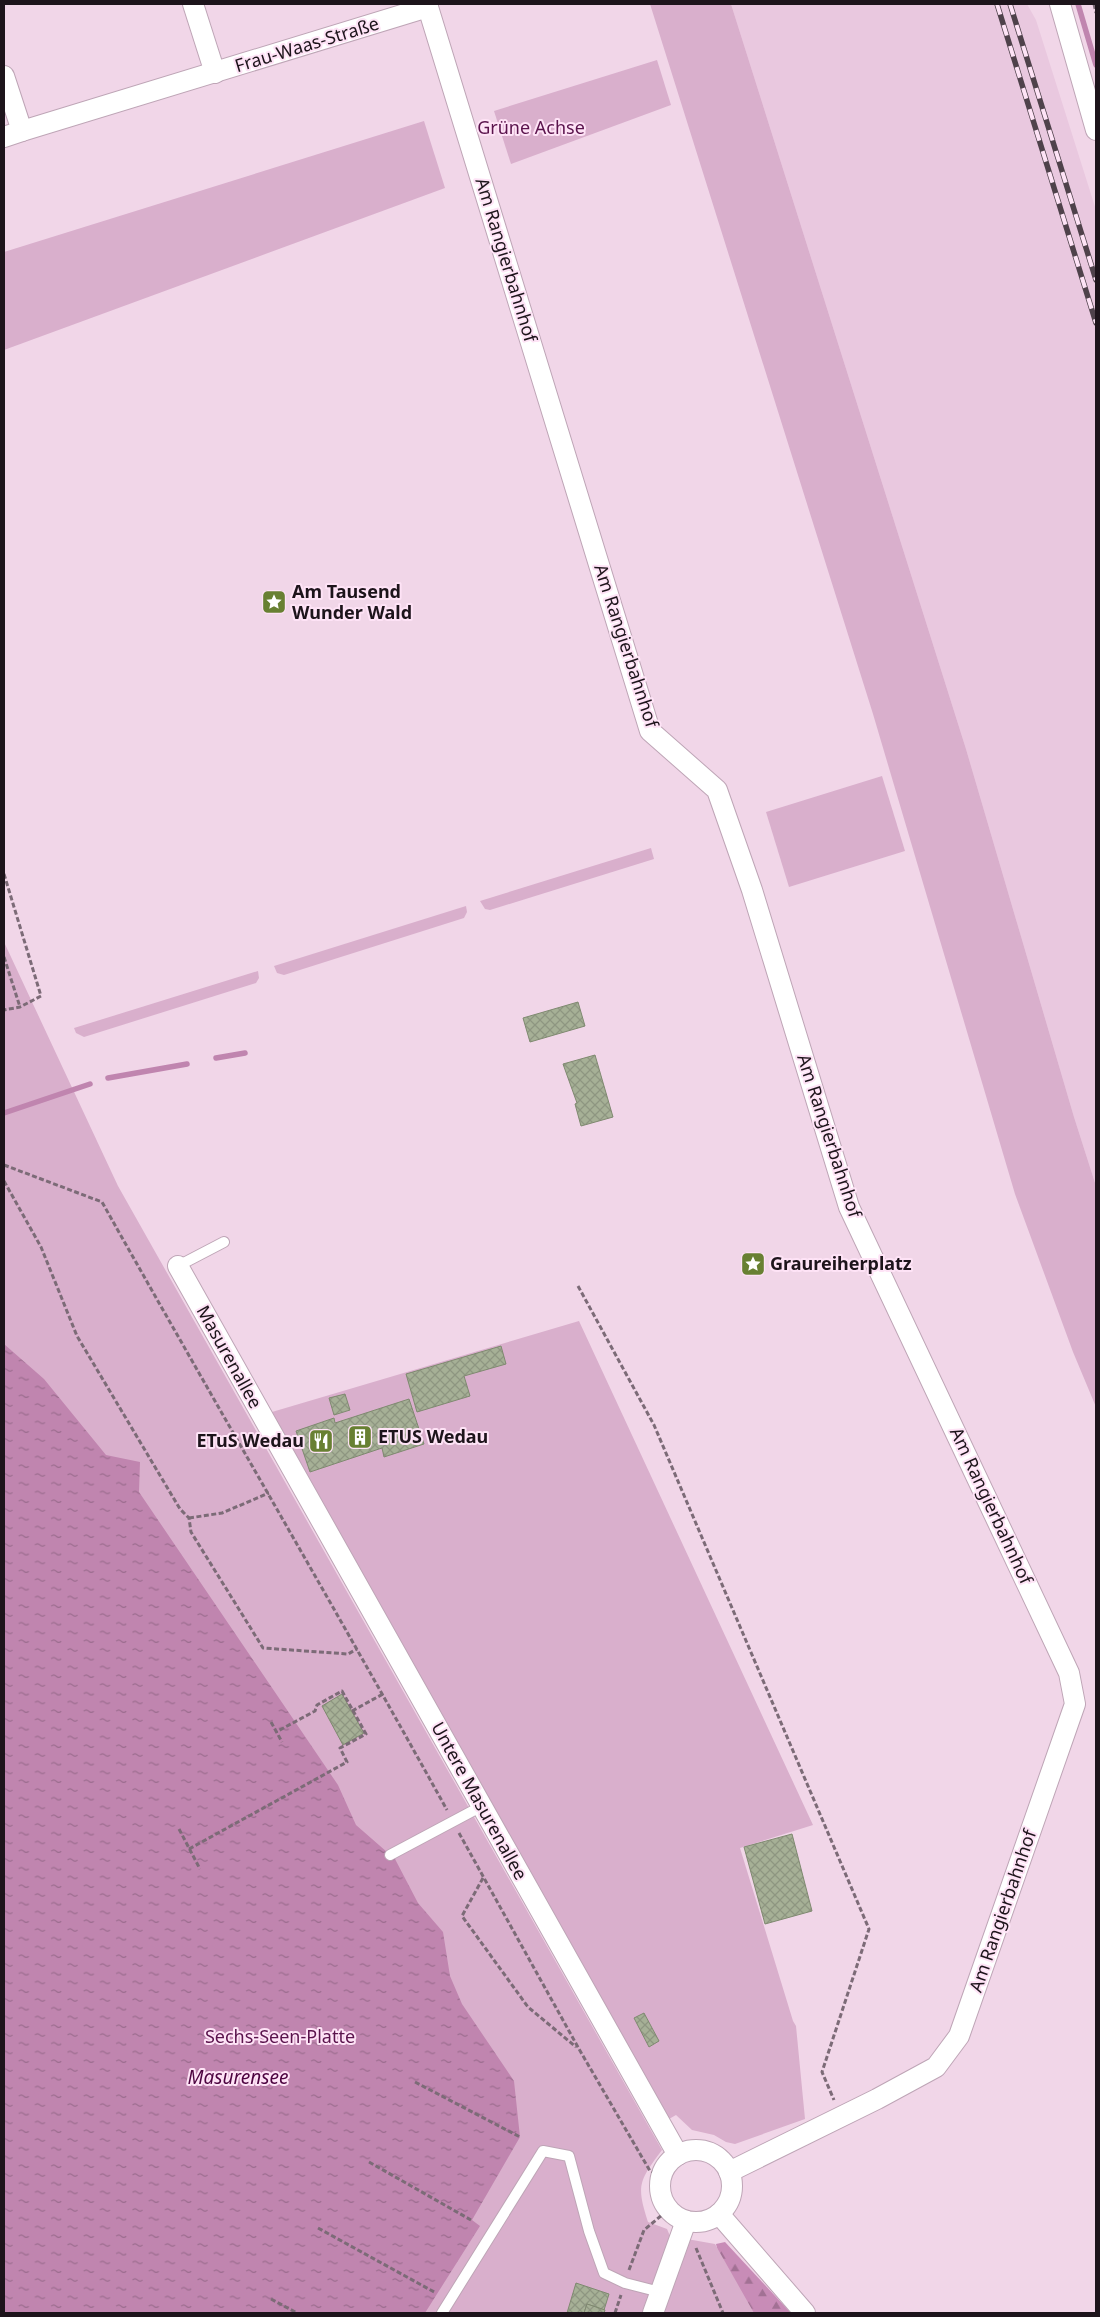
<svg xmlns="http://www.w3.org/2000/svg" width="1100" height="2317" viewBox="0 0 1100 2317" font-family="'Noto Sans',sans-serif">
<defs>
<pattern id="forest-firs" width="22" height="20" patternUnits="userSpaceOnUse" patternTransform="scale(1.25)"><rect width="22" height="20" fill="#c88cb7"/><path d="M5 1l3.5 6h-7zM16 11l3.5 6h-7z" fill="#a27194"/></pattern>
<pattern id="water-ripples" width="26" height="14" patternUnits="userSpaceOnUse" patternTransform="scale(1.25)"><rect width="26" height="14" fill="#c085af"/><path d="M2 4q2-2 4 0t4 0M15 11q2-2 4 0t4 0" fill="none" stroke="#9b6c8e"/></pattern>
<pattern id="building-cross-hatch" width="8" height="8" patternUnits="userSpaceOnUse" patternTransform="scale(1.25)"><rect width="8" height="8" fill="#a6b096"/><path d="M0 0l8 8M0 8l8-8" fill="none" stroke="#8e9681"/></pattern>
</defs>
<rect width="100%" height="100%" fill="#f1d6e8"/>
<!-- built -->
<polygon fill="#e9c8df" points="731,4 1027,4 1036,20 1096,210 1096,1186 1074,1117 966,749"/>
<!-- forest -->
<polygon fill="url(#forest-firs)" points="725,2242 791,2313 733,2313 716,2244"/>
<!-- park -->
<g fill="#d9afcc">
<polygon points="650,4 731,4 966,749 1074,1117 1096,1186 1096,1407 1073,1352 1015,1194 873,714"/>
<polygon points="657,60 671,105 511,164 494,111"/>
<polygon points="424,121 445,188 4,350 4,252"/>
<polygon points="882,776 905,851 789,887 766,812"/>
<polygon points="651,848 654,859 490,910 485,909 480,901"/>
<polygon points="466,906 467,912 464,918 284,975 277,973 274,966"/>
<path d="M4 942 118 1186 662 2150C639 2181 636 2185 648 2222L667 2229 670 2236 715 2244 754 2313H4Z"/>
<polygon points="258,971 259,978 256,983 84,1037 76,1033 74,1028"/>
<polygon points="579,1321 813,1825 740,1848 793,2021 796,2026 805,2119 735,2144 726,2142 714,2135 692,2130 676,2115 669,2119 272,1412"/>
</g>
<!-- water -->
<polygon fill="url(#water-ripples)" points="4,1344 44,1379 106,1455 140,1462 139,1492 338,1785 356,1825 395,1859 418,1903 443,1932 450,1976 462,2004 514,2081 520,2137 472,2220 480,2226 425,2313 4,2313"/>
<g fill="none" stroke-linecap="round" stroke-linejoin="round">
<!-- stream -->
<g stroke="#c085af" stroke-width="5.5">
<polyline points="1078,4 1096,65"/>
<polyline points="216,1058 245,1053"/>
<polyline points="108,1078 187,1064"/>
<polyline points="4,1113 90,1084"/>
</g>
</g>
<!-- building -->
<g fill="url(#building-cross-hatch)" stroke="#7f8970">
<polygon points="578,1002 585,1026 530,1042 523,1018"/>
<polygon points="595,1055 613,1117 581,1126 575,1104 577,1103 563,1064"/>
<polygon points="501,1346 506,1364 464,1376 470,1396 417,1412 406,1374"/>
<polygon points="345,1394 350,1410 334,1415 329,1398"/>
<polygon points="409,1399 424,1444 384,1457 382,1448 310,1472 296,1431 334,1418 335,1423"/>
<polygon points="342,1694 364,1733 343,1745 322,1706"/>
<polygon points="792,1834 812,1911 765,1924 744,1847"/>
<polygon points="644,2013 659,2041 649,2047 634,2018"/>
<polygon points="576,2283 609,2294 604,2310 587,2304 584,2313 567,2313"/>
<polygon points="587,2304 605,2310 604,2313 584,2313"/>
</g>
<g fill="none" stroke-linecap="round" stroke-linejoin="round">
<defs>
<g id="lane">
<polyline points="178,1266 224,1242"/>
<polyline points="390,1855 482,1806"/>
<polyline points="442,2313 543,2151 569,2156 589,2231 604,2273 625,2283 660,2292"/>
</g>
<g id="street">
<polyline points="193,4 215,73"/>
<polyline points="427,4 650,731 717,790 752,890 849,1207 1069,1673 1075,1704 959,2036 936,2067 877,2099 729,2172"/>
<polyline points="1060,4 1096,130"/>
<polyline points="4,76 22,131 4,137"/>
<polyline points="22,131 428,7"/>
<polyline points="178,1266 678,2155"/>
<circle cx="696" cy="2186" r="36"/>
<polyline points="719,2214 805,2313"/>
<polyline points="653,2313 686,2221"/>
</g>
</defs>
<!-- lane casing -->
<use href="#lane" stroke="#bea5b6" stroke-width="12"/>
<!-- street casing -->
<use href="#street" stroke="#bea5b6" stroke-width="22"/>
<!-- path -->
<g stroke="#7c6b77" stroke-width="3" stroke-dasharray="5 2.5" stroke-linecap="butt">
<polyline points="1094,4 1096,13"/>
<polyline points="4,874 41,996 20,1007 4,1010"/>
<polyline points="4,957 20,1007"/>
<path d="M4 1165 102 1202C216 1405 334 1606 447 1810"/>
<polyline points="4,1181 41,1247 77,1336 180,1509 189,1518 191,1532 263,1648 348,1654 357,1649"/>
<polyline points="578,1286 654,1425 869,1929 822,2072 834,2100"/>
<polyline points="189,1518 222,1513 269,1493"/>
<polyline points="352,1711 383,1694"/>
<polyline points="271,1722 282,1742"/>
<polyline points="179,1829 200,1869"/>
<polyline points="459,1833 579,2049 650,2171 661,2175"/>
<polyline points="189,1849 347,1762 340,1748 366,1734 342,1691 317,1705 315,1711 276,1732"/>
<polyline points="483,1878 462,1916 528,2007 576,2047"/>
<polyline points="415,2082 520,2137"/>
<polyline points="369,2162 471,2220"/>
<polyline points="318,2228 436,2293"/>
<polyline points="696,2248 723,2313"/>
<polyline points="629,2270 644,2230 668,2210"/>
<polyline points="271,2299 297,2313"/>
<polyline points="615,2313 621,2295"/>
</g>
<!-- lane -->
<use href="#lane" stroke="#fff" stroke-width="10"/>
<!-- street -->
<use href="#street" stroke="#fff" stroke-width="20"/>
<defs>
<g id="rail">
<polyline points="997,4 1096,323"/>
<polyline points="1010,4 1096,280"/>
</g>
</defs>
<!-- rail casing -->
<use href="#rail" stroke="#4f424b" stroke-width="5.5"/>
<!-- rail -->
<use href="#rail" stroke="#fee3f6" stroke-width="4" stroke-dasharray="11" stroke-linecap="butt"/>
</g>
<!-- icons -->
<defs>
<symbol id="sight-square" viewBox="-11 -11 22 22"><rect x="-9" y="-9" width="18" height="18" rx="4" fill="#688032" stroke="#fee3f6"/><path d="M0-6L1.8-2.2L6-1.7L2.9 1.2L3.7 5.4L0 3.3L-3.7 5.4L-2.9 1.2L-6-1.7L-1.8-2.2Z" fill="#fff"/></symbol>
<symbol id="building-square" viewBox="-11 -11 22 22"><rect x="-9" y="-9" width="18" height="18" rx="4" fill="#688032" stroke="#fee3f6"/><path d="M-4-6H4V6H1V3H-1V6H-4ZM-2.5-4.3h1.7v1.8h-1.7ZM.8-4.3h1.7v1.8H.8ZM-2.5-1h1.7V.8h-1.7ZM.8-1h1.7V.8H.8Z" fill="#fff"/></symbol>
<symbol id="restaurant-square" viewBox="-11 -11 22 22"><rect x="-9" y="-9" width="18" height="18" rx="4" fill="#688032" stroke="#fee3f6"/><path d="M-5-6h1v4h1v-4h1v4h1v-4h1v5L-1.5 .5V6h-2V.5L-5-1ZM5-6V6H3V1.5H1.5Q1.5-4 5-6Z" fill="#fff"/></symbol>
</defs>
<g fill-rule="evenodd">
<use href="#sight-square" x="260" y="588" width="28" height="28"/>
<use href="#sight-square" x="739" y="1250" width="28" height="28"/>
<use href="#building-square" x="346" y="1423" width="28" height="28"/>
<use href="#restaurant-square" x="307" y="1427" width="28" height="28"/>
</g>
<g text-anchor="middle" stroke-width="4" stroke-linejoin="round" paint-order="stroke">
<!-- street labels -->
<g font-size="18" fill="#1d141b" stroke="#fee3f6">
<text transform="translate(307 45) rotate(-17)" y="6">Frau-Waas-Straße</text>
<text transform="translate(506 260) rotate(73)" y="6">Am Rangierbahnhof</text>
<text transform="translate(626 646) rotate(72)" y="6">Am Rangierbahnhof</text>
<text transform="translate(829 1136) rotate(72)" y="6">Am Rangierbahnhof</text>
<text transform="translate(229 1357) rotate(61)" y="6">Masurenallee</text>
<text transform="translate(991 1506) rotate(65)" y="6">Am Rangierbahnhof</text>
<text transform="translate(479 1801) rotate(61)" y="6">Untere Masurenallee</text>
<text transform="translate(1003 1911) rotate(-71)" y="6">Am Rangierbahnhof</text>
</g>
<!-- park labels -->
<g font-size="18" fill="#5a134c" stroke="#fee3f6">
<text x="531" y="134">Grüne Achse</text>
<text x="280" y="2043">Sechs-Seen-Platte</text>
</g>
<!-- poi labels -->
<g font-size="18" font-weight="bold" fill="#1d141b" stroke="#fee3f6" text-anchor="start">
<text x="292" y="598">Am Tausend<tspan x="292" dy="21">Wunder Wald</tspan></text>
<text x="770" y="1270">Graureiherplatz</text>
<text x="378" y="1443">ETUS Wedau</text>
<text x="304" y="1447" text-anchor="end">ETuS Wedau</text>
</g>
<!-- water labels -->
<g font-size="19" font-style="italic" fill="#4d0440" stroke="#fee3f6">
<text x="238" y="2084">Masurensee</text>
</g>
</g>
<!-- border -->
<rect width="1100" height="2317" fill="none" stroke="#1d141b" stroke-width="10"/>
</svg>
